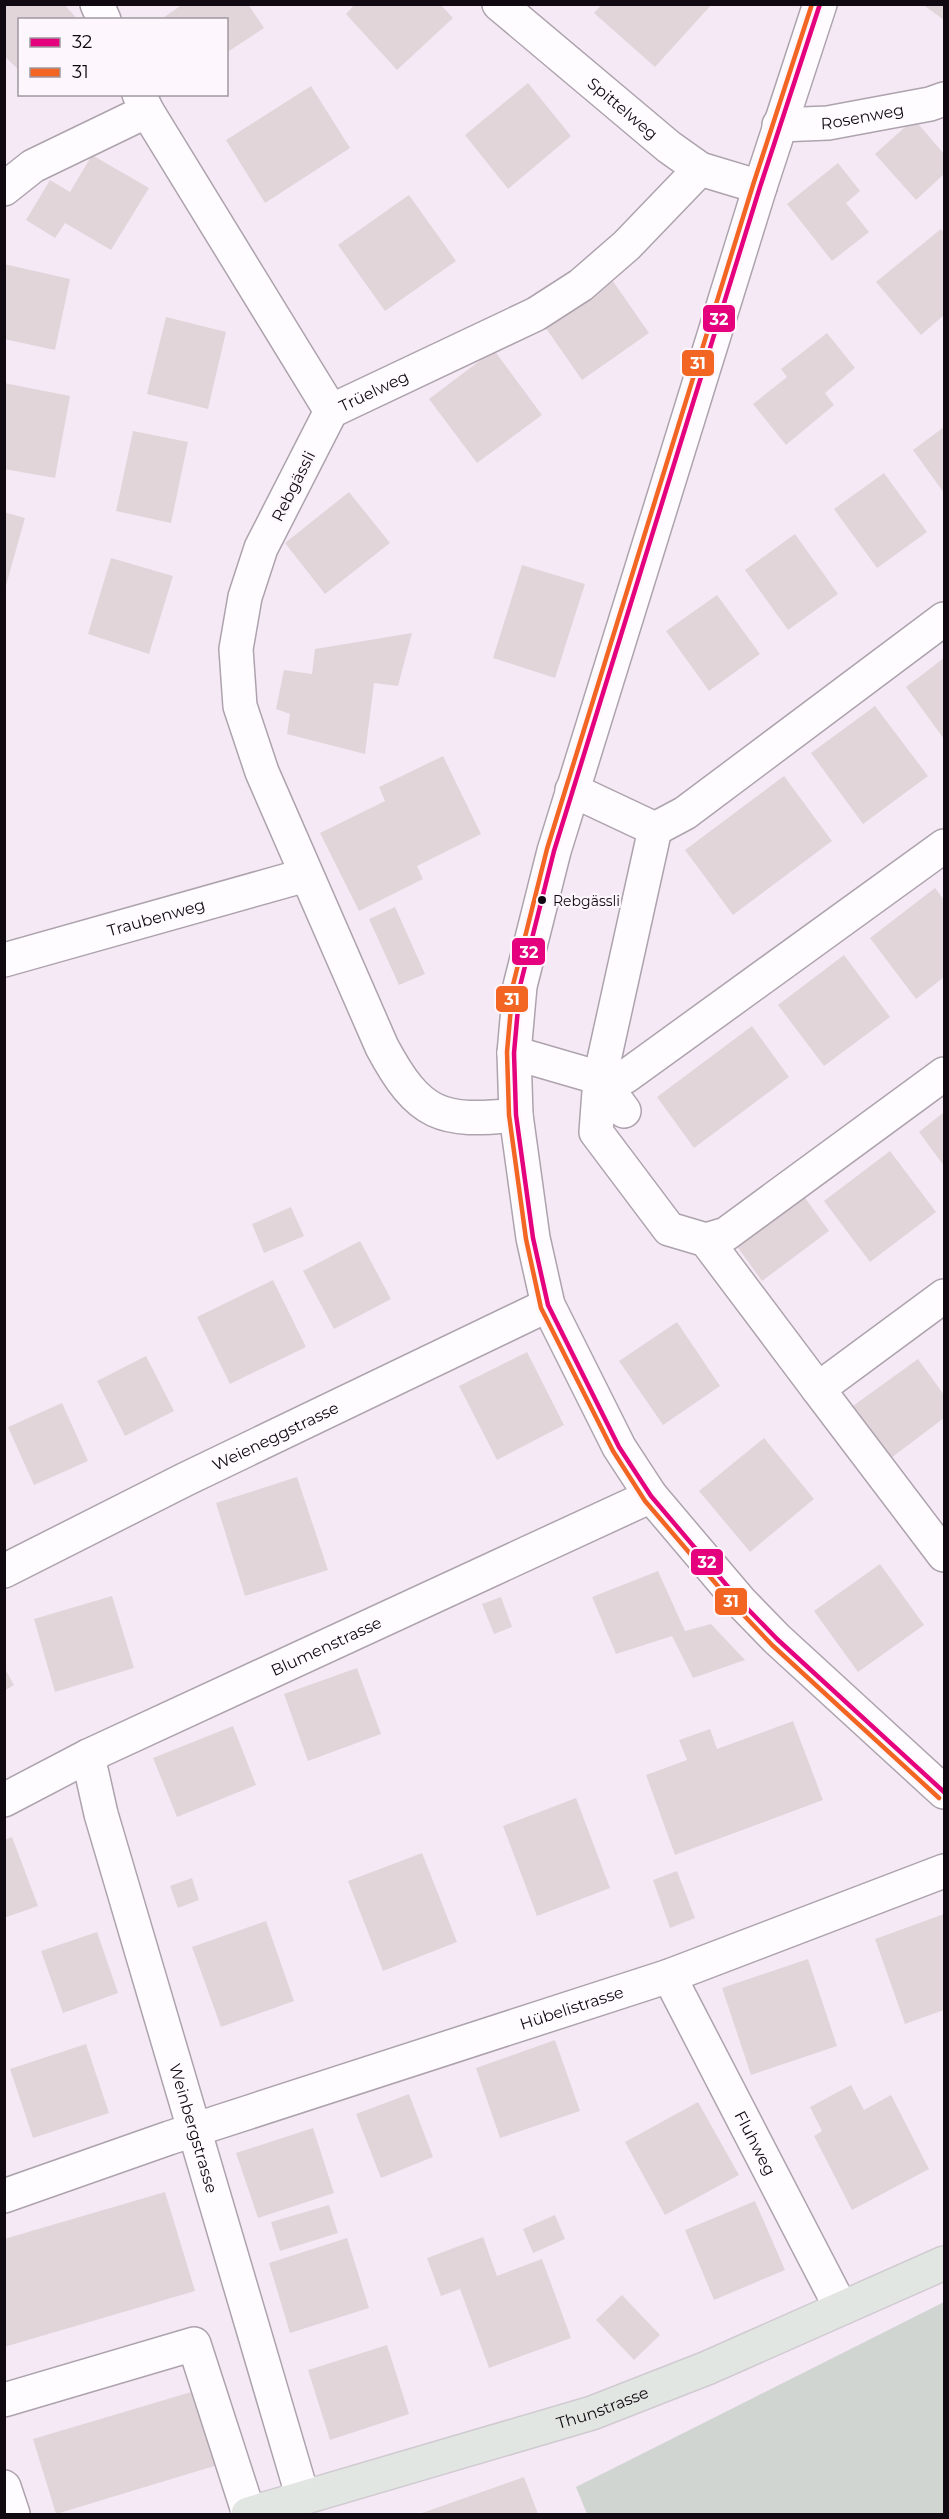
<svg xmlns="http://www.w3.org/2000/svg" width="949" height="2519" viewBox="0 0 949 2519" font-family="Montserrat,sans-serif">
<rect width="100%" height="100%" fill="#f5e9f6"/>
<!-- green -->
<polygon fill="#d1d5d2" points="944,2302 944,2514 587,2514 576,2487"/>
<!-- building -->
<g fill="#e2d5da">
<polygon points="4,4 64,4 78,20 20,20 20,71 4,56"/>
<polygon points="183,4 248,4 264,28 226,53 226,20 160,20"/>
<polygon points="355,4 440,4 453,18 397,70 346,14"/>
<polygon points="602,4 712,4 655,67 594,13"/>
<polygon points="922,4 944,4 944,20"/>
<polygon points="528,83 571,136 508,189 465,135"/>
<polygon points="311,86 350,148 265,203 226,140"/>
<polygon points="914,119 944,154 944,174 916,200 875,154"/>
<polygon points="92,155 149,188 111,250 65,223 55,238 26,220 50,180 70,192"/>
<polygon points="838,163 860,191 846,203 869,232 832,261 787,204"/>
<polygon points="409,195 456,261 385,311 338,245"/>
<polygon points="941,229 944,233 944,315 921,335 876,282"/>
<polygon points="4,264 70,279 55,350 4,339"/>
<polygon points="610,277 649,333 582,380 543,324"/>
<polygon points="166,317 226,332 208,409 147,394"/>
<polygon points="827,333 855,368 825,393 834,405 786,445 753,404 787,377 781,369"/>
<polygon points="494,350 542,415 477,463 429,399"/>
<polygon points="4,383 70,396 55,478 4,469"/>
<polygon points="944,427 944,493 913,450"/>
<polygon points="133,431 188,442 171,523 116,511"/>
<polygon points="884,473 927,532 877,568 834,509"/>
<polygon points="349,492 390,543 325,594 285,543"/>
<polygon points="4,512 25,518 5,589 4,589"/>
<polygon points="795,534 838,594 788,630 745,570"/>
<polygon points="111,558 173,576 149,654 88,634"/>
<polygon points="522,565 585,584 555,678 493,658"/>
<polygon points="717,595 760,654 709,691 666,631"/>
<polygon points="412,633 398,686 374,683 365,754 287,734 290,714 276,709 284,670 312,674 315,649"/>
<polygon points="944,658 944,739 906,687"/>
<polygon points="875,706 928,776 863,824 811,753"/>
<polygon points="443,756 481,834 417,866 423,879 359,911 320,833 385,801 379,787"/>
<polygon points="784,776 832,841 733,915 685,850"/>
<polygon points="935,888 944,900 944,977 916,999 870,938"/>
<polygon points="395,907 425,974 399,985 369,919"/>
<polygon points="844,955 890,1017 824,1066 778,1005"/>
<polygon points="752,1026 789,1077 694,1148 657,1097"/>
<polygon points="944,1112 944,1166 919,1132"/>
<polygon points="890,1151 936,1212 870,1262 824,1201"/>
<polygon points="803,1195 829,1231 762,1281 736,1245"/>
<polygon points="291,1207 304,1236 264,1253 252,1224"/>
<polygon points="360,1241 391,1299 334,1329 303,1271"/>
<polygon points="273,1280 306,1347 230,1384 197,1317"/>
<polygon points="677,1322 720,1386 663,1425 619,1361"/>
<polygon points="527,1352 564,1425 497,1460 459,1386"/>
<polygon points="146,1356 174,1411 125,1436 97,1381"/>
<polygon points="918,1359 944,1395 944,1418 891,1458 853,1406"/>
<polygon points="62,1403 88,1461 34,1485 8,1427"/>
<polygon points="764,1438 814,1499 750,1552 699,1491"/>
<polygon points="297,1477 328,1570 245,1596 216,1503"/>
<polygon points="880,1564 924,1625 858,1672 814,1611"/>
<polygon points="658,1571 685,1631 711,1624 745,1660 693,1678 672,1636 616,1654 592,1597"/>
<polygon points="112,1596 134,1668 55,1692 34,1619"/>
<polygon points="501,1597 512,1627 494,1634 482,1604"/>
<polygon points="4,1667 14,1685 4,1691"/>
<polygon points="357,1668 381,1734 308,1761 284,1694"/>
<polygon points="793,1721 823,1800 675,1855 646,1775 687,1760 679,1740 710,1729 717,1749"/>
<polygon points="233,1726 256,1785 177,1817 153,1758"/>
<polygon points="576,1798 610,1888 537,1916 503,1826"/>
<polygon points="12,1837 38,1906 4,1918 4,1840"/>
<polygon points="422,1853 457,1942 383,1971 348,1881"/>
<polygon points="677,1871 695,1918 670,1928 653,1880"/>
<polygon points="192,1878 199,1900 178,1908 170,1886"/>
<polygon points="944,1914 944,2010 905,2024 875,1939"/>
<polygon points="266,1921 294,2001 221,2027 192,1947"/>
<polygon points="97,1932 118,1993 63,2013 41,1951"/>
<polygon points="808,1959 837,2046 751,2075 722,1988"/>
<polygon points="555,2040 580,2111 500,2138 476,2068"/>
<polygon points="86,2044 109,2113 33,2138 10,2069"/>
<polygon points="851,2085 864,2110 891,2095 929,2169 852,2210 814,2136 822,2131 810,2107"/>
<polygon points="409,2094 433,2157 381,2178 356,2114"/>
<polygon points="698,2102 739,2175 665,2215 625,2142"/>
<polygon points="313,2128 334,2193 258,2218 236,2153"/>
<polygon points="165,2192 195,2291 4,2347 4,2239"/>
<polygon points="755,2201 785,2270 714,2300 685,2230"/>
<polygon points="329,2205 338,2233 280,2251 271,2222"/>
<polygon points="555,2215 565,2239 533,2253 523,2229"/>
<polygon points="483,2237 497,2276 542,2259 571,2338 489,2368 460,2289 441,2296 427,2258"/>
<polygon points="347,2238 369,2308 290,2333 269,2263"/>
<polygon points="622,2295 660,2335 634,2360 596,2320"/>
<polygon points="387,2345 409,2414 330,2440 308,2370"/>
<polygon points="198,2390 221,2464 56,2514 33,2439"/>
<polygon points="524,2477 538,2514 419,2514"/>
</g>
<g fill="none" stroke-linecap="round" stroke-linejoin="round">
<defs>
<g id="minor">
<polyline points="97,4 104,20"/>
<path id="s1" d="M499 4 669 147 700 169 760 187"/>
<polyline points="820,4 760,187 554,851 520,986 514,1053 516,1115 533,1238 548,1305 619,1447 651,1496 740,1601 777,1639 944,1792"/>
<path id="s2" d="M139 94 147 111 331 411 536 314 581 285 627 245 700 169"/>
<path id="s3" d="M779 125 828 123 930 104 944 99"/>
<polyline points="4,189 33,166 147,111"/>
<path d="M331 411 261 548 245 597 236 649 240 706 262 772 382 1047C419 1116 441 1123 516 1115"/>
<polyline points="572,790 655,829 600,1078 624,1111"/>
<polyline points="655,829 685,813 944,619"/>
<path id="s4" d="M4 960 306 875"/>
<polyline points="514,1053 600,1078 596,1132 669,1229 706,1240 818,1389 944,1296"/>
<polyline points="600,1078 625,1077 944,846"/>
<polyline points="706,1240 726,1234 944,1074"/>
<polyline points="818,1389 944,1555"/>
<path id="s5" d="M4 1571 186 1479 548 1305"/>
<path id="s6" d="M88 1756 101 1814 303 2498"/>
<path id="s7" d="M4 1800 88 1756 651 1496"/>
<path id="s8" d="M669 1976 841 2308"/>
<path id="s9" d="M4 2196 169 2138 669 1976 944 1871"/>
<polyline points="4,2400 194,2344 249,2514"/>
<polyline points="4,2487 13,2514"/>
</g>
<g id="major">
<path id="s10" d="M248 2514 592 2413 707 2368 944 2263"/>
</g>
</defs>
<!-- minor casing -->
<use href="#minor" stroke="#ada3ad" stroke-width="36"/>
<!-- major casing -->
<use href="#major" stroke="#d0cbd1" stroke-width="36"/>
<!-- minor -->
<use href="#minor" stroke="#fefcfe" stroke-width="33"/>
<!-- major -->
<use href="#major" stroke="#e2e6e2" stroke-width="33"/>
<defs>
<polyline id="bus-1" points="820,4 760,187 554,851 520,986 514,1053 516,1115 533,1238 548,1305 619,1447 651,1496 740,1601 777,1639 944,1792"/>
<polyline id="bus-2" points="812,4 753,185 547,849 513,985 507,1052 509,1115 526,1239 541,1308 613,1451 645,1501 735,1606 772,1645 939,1798"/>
</defs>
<!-- bus-1 casing -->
<use href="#bus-1" stroke="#fdf7fd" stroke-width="9"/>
<!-- bus-2 casing -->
<use href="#bus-2" stroke="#fdf7fd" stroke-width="9"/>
<!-- bus-1 -->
<use href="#bus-1" stroke="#e5007d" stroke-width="4.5"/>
<!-- bus-2 -->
<use href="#bus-2" stroke="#f26522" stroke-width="4.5"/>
</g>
<!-- markers -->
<circle fill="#110912" stroke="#fdf7fd" stroke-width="2" cx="542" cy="900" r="5"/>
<g text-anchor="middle" stroke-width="4.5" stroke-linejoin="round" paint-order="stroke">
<!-- bus labels -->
<g font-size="14" fill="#110912" stroke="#fdf7fd" text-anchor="start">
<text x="553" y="906">Rebgässli</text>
</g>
<!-- street labels -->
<g font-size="16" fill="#110912" stroke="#fdf7fd">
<text dy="6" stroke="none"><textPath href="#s1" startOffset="162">Spittelweg</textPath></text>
<text dy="6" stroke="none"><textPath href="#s3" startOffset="84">Rosenweg</textPath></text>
<text dy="6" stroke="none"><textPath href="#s2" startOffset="418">Trüelweg</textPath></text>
<text transform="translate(293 486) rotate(-63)" y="6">Rebgässli</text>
<text dy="6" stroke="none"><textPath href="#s4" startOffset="158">Traubenweg</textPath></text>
<text dy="6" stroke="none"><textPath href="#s5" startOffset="303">Weieneggstrasse</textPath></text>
<text dy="6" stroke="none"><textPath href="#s7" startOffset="357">Blumenstrasse</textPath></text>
<text dy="6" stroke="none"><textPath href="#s9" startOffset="598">Hübelistrasse</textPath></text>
<text dy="6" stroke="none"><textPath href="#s6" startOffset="387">Weinbergstrasse</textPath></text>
<text dy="6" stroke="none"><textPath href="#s8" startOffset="188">Fluhweg</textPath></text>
<text dy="6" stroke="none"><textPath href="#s10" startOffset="370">Thunstrasse</textPath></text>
</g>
</g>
<g stroke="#fdf7fd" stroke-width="2">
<rect x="702" y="304" width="34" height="29" rx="6" fill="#e5007d"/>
<rect x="681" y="349" width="34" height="28" rx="6" fill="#f26522"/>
<rect x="511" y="937" width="35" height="29" rx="6" fill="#e5007d"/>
<rect x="495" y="985" width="34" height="28" rx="6" fill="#f26522"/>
<rect x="690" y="1548" width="34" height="28" rx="6" fill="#e5007d"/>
<rect x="714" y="1587" width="34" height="29" rx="6" fill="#f26522"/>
</g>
<g font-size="16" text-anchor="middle" font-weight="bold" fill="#fff">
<text x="719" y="325">32</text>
<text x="698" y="369">31</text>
<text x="529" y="958">32</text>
<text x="512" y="1005">31</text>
<text x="707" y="1568">32</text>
<text x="731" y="1607">31</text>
</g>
<!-- border -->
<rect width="949" height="2519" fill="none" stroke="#110912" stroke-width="12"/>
<!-- legend -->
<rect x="18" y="18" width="210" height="78" fill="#fdf7fd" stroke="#9f989f" stroke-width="1.5"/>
<rect x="30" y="38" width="30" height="9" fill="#e5007d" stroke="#9f989f" stroke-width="1.5"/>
<text x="72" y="48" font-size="18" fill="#110912">32</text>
<rect x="30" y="68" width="30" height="9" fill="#f26522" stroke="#9f989f" stroke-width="1.5"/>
<text x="72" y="78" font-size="18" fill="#110912">31</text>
</svg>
